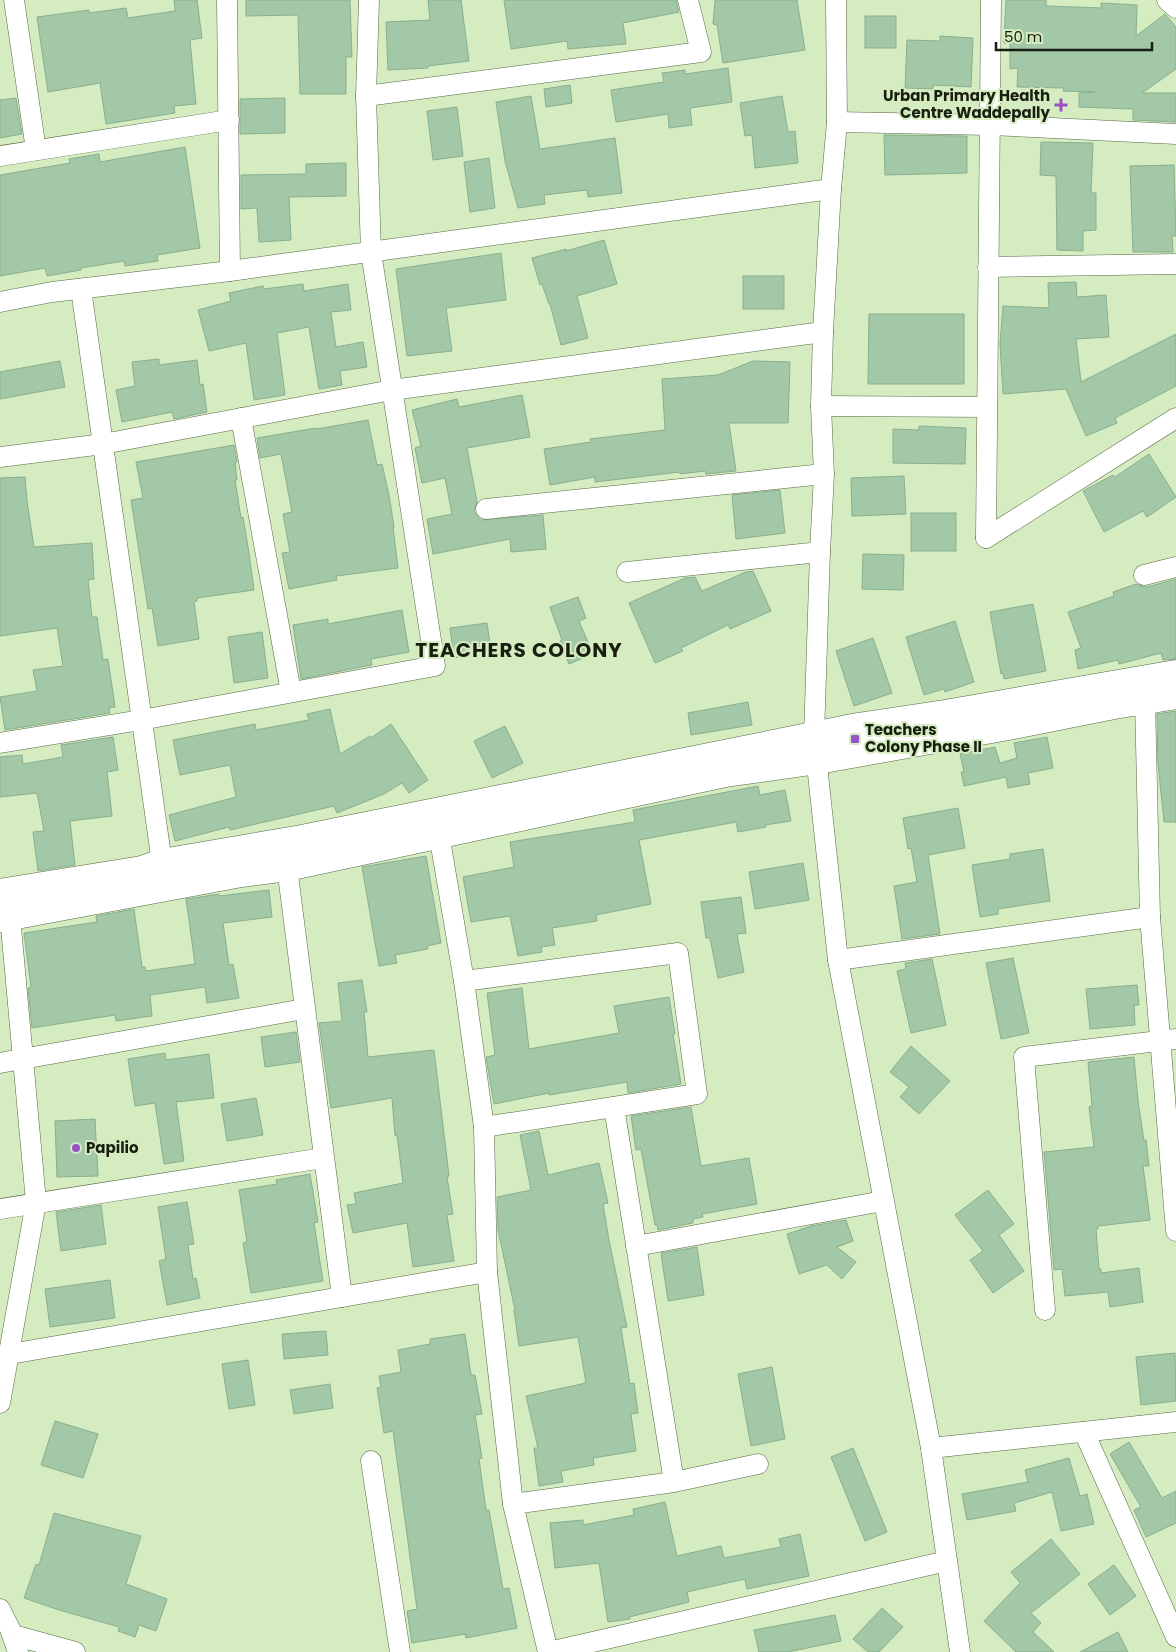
<svg xmlns="http://www.w3.org/2000/svg" width="1176" height="1652" viewBox="0 0 1176 1652" font-family="Poppins,sans-serif">
<rect width="100%" height="100%" fill="#d5ebc0"/>
<!-- building -->
<g fill="#a2c8a8" stroke="#89af8f">
<polygon points="174,0 197,0 202,38 190,40 196,104 174,106 175,113 106,124 100,83 48,92 37,17 89,10 89,13 126,8 128,18 175,11"/>
<polygon points="246,0 350,0 352,57 346,57 346,94 300,94 298,15 246,16"/>
<polygon points="428,0 461,0 469,61 428,66 428,68 388,70 386,22 430,20"/>
<polygon points="504,0 676,0 679,12 623,23 626,44 568,49 567,41 511,49"/>
<polygon points="715,0 797,0 805,50 723,63 717,25 713,24"/>
<polygon points="1006,0 1046,0 1046,6 1101,8 1101,3 1137,5 1136,36 1165,14 1176,27 1176,69 1142,93 1176,93 1176,122 1133,120 1133,109 1079,107 1079,93 1095,92 1063,91 1064,88 1017,87 1018,68 1010,69 1010,43 1004,43"/>
<rect x="865" y="16" width="31" height="32"/>
<polygon points="940,36 973,38 971,87 933,85 933,89 905,88 907,40 940,41"/>
<polygon points="728,68 732,102 690,108 692,125 669,128 668,114 616,122 611,90 664,82 662,73 685,70 685,74"/>
<polygon points="570,85 572,103 546,107 544,89"/>
<polygon points="531,96 540,149 615,138 622,193 588,197 587,190 544,195 545,204 518,208 505,161 496,102"/>
<polygon points="782,96 788,132 795,131 798,163 755,168 752,135 745,136 740,103"/>
<polygon points="16,98 22,134 0,138 0,100"/>
<polygon points="285,98 285,133 240,134 240,99"/>
<polygon points="457,107 463,156 433,160 427,111"/>
<polygon points="884,135 967,136 967,173 885,175"/>
<polygon points="1041,142 1093,143 1091,193 1096,193 1096,230 1083,231 1083,251 1057,250 1056,176 1040,175"/>
<polygon points="185,147 200,248 157,255 158,261 125,266 124,261 81,268 81,270 47,276 45,268 0,276 0,175 70,163 69,159 99,154 100,162"/>
<polygon points="489,158 495,208 470,212 464,162"/>
<polygon points="346,163 346,196 289,197 291,240 259,242 257,208 241,209 241,175 306,174 306,164"/>
<polygon points="1174,165 1176,236 1172,236 1173,252 1133,252 1130,166"/>
<polygon points="604,240 617,284 577,296 588,338 561,345 550,304 549,304 542,284 540,285 532,258 566,249 566,251"/>
<polygon points="501,253 506,300 446,308 452,351 407,356 396,269"/>
<rect x="743" y="276" width="41" height="33"/>
<polygon points="1076,282 1077,297 1106,295 1109,337 1076,339 1081,382 1176,334 1176,386 1115,418 1117,423 1086,436 1066,389 1003,394 1000,344 1003,306 1049,308 1048,283"/>
<polygon points="303,284 304,291 348,284 351,310 331,312 336,347 363,342 367,367 340,371 342,385 319,389 309,327 277,333 285,395 254,400 246,343 209,351 198,310 231,301 229,293 263,286 264,289"/>
<polygon points="869,314 964,314 964,384 868,384"/>
<polygon points="159,359 159,365 197,360 200,385 203,384 207,412 174,419 172,412 122,422 116,390 135,386 132,362"/>
<polygon points="60,361 65,387 0,399 0,372"/>
<polygon points="753,361 790,362 788,423 729,423 736,471 706,474 705,471 680,474 680,472 595,482 595,477 550,485 544,449 591,442 590,439 665,430 662,379 718,375"/>
<polygon points="522,395 530,437 467,448 477,502 474,511 480,520 543,515 546,549 511,552 510,539 433,554 427,519 452,514 445,478 422,483 415,448 421,446 412,410 457,399 459,407"/>
<polygon points="368,420 377,465 382,464 389,495 394,527 393,527 398,568 336,576 337,580 289,589 282,553 290,552 283,514 292,512 281,454 260,458 257,438 316,428 317,429"/>
<polygon points="919,426 966,428 965,464 893,463 893,429 919,430"/>
<polygon points="234,445 237,462 235,463 237,480 235,480 241,518 243,517 249,553 254,590 197,598 197,601 194,602 199,639 158,646 152,608 148,609 131,500 143,498 136,462"/>
<polygon points="1149,454 1176,497 1147,517 1143,511 1104,532 1083,491 1113,475 1115,477"/>
<polygon points="904,476 906,514 852,516 851,478"/>
<polygon points="25,477 27,501 34,547 92,543 94,579 88,580 92,617 97,617 103,660 108,659 115,707 109,708 110,713 5,730 0,697 37,691 33,670 63,666 57,628 0,636 0,478"/>
<polygon points="780,490 785,533 736,539 732,495"/>
<rect x="911" y="513" width="45" height="38"/>
<polygon points="863,554 904,555 903,590 862,589"/>
<polygon points="753,571 771,611 730,629 728,625 681,648 683,651 655,663 629,603 685,578 695,577 702,591 746,572"/>
<polygon points="1176,579 1176,659 1163,660 1161,653 1119,664 1118,660 1078,669 1075,650 1081,648 1068,612 1114,596 1113,592 1136,584 1141,586 1147,587"/>
<polygon points="578,597 586,618 579,621 593,654 569,664 560,641 562,640 550,607"/>
<polygon points="1033,604 1046,671 1004,679 1003,673 1001,674 990,612"/>
<polygon points="402,610 409,652 371,659 372,665 301,679 293,625 328,619 328,624"/>
<polygon points="955,621 974,682 945,692 944,689 924,695 906,637"/>
<polygon points="487,623 491,650 469,653 470,656 454,658 450,628"/>
<polygon points="262,632 268,678 234,683 228,637"/>
<polygon points="873,638 892,693 854,706 836,651"/>
<polygon points="748,702 752,725 691,735 688,713"/>
<polygon points="330,709 340,754 370,736 371,738 391,724 428,780 409,793 402,783 384,794 337,813 334,806 230,830 229,827 175,841 169,815 236,797 230,765 180,775 173,740 255,724 256,730 309,720 307,714"/>
<polygon points="1176,711 1176,822 1164,822 1158,764 1157,714"/>
<polygon points="505,726 523,763 492,778 474,741"/>
<polygon points="113,737 118,770 107,772 112,816 70,821 75,865 38,871 33,832 44,831 37,793 0,797 0,757 22,755 23,764 63,757 61,745"/>
<polygon points="1047,737 1053,768 1028,773 1030,784 1008,788 1006,777 964,786 961,772 964,772 960,754 995,747 1000,763 1017,758 1014,743"/>
<polygon points="758,786 760,795 785,790 791,821 765,825 766,827 738,832 736,822 639,840 651,904 596,915 597,921 552,928 555,945 541,947 542,952 518,956 510,916 471,922 463,877 514,867 510,842 635,822 633,810"/>
<polygon points="958,808 965,848 928,855 940,934 902,939 894,886 917,882 911,848 908,849 903,818"/>
<polygon points="1043,849 1050,901 998,909 998,914 980,917 972,865 1010,859 1010,854"/>
<polygon points="426,856 441,943 427,946 428,949 395,955 397,963 379,966 362,867"/>
<polygon points="803,863 809,900 755,909 749,872"/>
<polygon points="269,890 272,917 223,923 229,965 233,964 239,998 207,1003 205,987 150,995 152,1016 116,1021 115,1015 32,1028 28,988 31,987 24,933 97,922 96,916 134,909 142,967 145,967 146,971 195,964 186,899 219,894 219,896"/>
<polygon points="741,897 746,933 737,934 744,972 718,978 710,938 706,938 701,902"/>
<polygon points="1013,958 1029,1033 1001,1039 986,963"/>
<polygon points="932,959 946,1025 911,1033 897,971 906,969 905,963"/>
<polygon points="362,980 367,1012 364,1012 368,1057 434,1050 449,1176 447,1177 453,1214 447,1215 454,1261 413,1267 407,1223 353,1233 347,1205 356,1204 354,1193 403,1183 397,1135 395,1136 392,1098 331,1108 319,1023 342,1021 338,983"/>
<polygon points="1137,985 1139,1005 1134,1005 1135,1025 1090,1029 1086,989"/>
<polygon points="522,988 529,1049 619,1033 614,1006 669,997 675,1034 673,1034 681,1084 628,1093 627,1082 549,1095 549,1093 494,1104 486,1057 495,1055 487,993"/>
<polygon points="296,1032 300,1062 265,1067 261,1037"/>
<polygon points="911,1046 950,1081 919,1114 900,1097 909,1087 890,1072"/>
<polygon points="165,1053 166,1060 209,1054 214,1098 176,1102 184,1161 164,1164 155,1103 135,1106 128,1059"/>
<polygon points="1134,1057 1138,1101 1144,1141 1146,1140 1149,1166 1143,1166 1150,1220 1098,1226 1098,1229 1096,1229 1099,1269 1101,1269 1101,1273 1139,1268 1143,1302 1110,1307 1108,1292 1065,1296 1062,1269 1054,1270 1044,1152 1094,1147 1089,1107 1092,1106 1088,1062"/>
<polygon points="256,1098 263,1135 227,1141 221,1104"/>
<polygon points="691,1107 701,1166 749,1158 757,1204 702,1214 703,1217 693,1219 693,1223 658,1230 657,1225 655,1225 641,1149 636,1150 631,1116"/>
<polygon points="95,1119 98,1176 57,1177 55,1121"/>
<polygon points="539,1131 548,1175 599,1163 608,1203 603,1204 609,1240 627,1327 621,1328 630,1384 634,1383 638,1413 631,1414 636,1451 593,1458 594,1465 561,1471 563,1482 539,1486 534,1448 538,1448 526,1396 586,1383 578,1337 519,1346 514,1310 515,1310 498,1230 497,1197 531,1190 520,1135"/>
<polygon points="310,1174 318,1222 314,1223 323,1281 251,1293 243,1243 247,1242 239,1190 277,1184 276,1180"/>
<polygon points="988,1190 1014,1224 999,1235 1024,1271 993,1293 970,1260 983,1251 955,1215"/>
<polygon points="187,1202 194,1244 188,1245 193,1279 196,1278 200,1298 167,1305 159,1261 166,1259 158,1207"/>
<polygon points="101,1205 106,1244 61,1251 56,1212"/>
<polygon points="846,1220 853,1241 837,1247 856,1262 842,1279 827,1265 799,1274 787,1234 811,1226"/>
<polygon points="697,1247 704,1295 668,1301 661,1253"/>
<polygon points="110,1280 115,1318 50,1327 45,1289"/>
<polygon points="326,1331 328,1355 284,1359 282,1334"/>
<polygon points="465,1334 471,1375 475,1375 482,1414 475,1415 482,1458 479,1459 486,1510 489,1510 503,1589 509,1588 517,1628 466,1638 465,1634 412,1643 407,1611 417,1609 393,1431 384,1433 377,1388 381,1387 379,1376 401,1372 398,1350 430,1344 430,1339"/>
<polygon points="1175,1353 1176,1401 1141,1405 1136,1357"/>
<polygon points="248,1360 255,1405 229,1409 222,1364"/>
<polygon points="772,1367 785,1439 751,1446 738,1374"/>
<polygon points="330,1384 333,1408 294,1414 290,1390"/>
<polygon points="55,1421 98,1434 83,1478 41,1465"/>
<polygon points="1129,1442 1162,1498 1176,1491 1176,1523 1146,1537 1134,1510 1141,1507 1110,1454"/>
<polygon points="853,1448 887,1532 865,1541 831,1457"/>
<polygon points="1069,1458 1080,1496 1087,1494 1094,1524 1061,1531 1052,1492 1014,1503 1016,1511 967,1520 962,1494 1028,1482 1025,1470"/>
<polygon points="665,1502 677,1556 721,1546 724,1558 781,1547 779,1539 800,1534 809,1576 747,1589 745,1579 687,1592 689,1602 629,1617 630,1619 608,1622 599,1563 555,1568 550,1523 583,1520 583,1525 634,1515 633,1509"/>
<polygon points="54,1513 141,1536 126,1584 167,1599 156,1631 139,1625 135,1637 118,1631 119,1627 59,1610 24,1598 36,1564 39,1565"/>
<polygon points="1051,1539 1080,1574 1031,1613 1041,1623 1033,1632 1054,1652 1016,1652 984,1621 1020,1583 1011,1572"/>
<polygon points="1114,1565 1136,1596 1110,1615 1088,1584"/>
<polygon points="882,1608 903,1627 879,1652 868,1652 853,1639"/>
<polygon points="835,1615 841,1641 788,1652 759,1652 754,1630"/>
<polygon points="1118,1632 1128,1652 1080,1652"/>
</g>
<g fill="none" stroke-linecap="round" stroke-linejoin="round">
<defs>
<g id="street">
<polyline points="14,0 36,150"/>
<polyline points="227,0 230,271"/>
<polyline points="836,0 837,122 831,189 823,332 821,406 824,474 820,552 814,737 838,960 931,1448 960,1652"/>
<polyline points="1167,0 1176,8"/>
<polyline points="366,96 701,52 688,0"/>
<polyline points="837,122 990,125 1176,134"/>
<polyline points="0,156 229,120"/>
<polyline points="988,267 1176,264"/>
<polyline points="81,289 162,863"/>
<polyline points="0,302 52,292 230,271 831,189"/>
<polyline points="821,406 987,407"/>
<polyline points="241,418 291,692"/>
<polyline points="0,457 103,444 392,390 823,332"/>
<polyline points="486,509 824,474"/>
<polyline points="986,538 991,0"/>
<polyline points="986,538 1176,418"/>
<polyline points="627,572 820,552"/>
<polyline points="1144,575 1176,567"/>
<polyline points="1145,700 1150,917 1176,1231"/>
<polyline points="0,743 141,720 435,666 371,252 366,96 369,0"/>
<polyline points="439,834 464,981 678,953 697,1094 484,1127"/>
<polyline points="287,867 342,1297"/>
<polyline points="838,960 1150,917"/>
<polyline points="0,1063 304,1009"/>
<polyline points="614,1107 674,1482"/>
<polyline points="0,1209 323,1158"/>
<polyline points="636,1246 883,1201"/>
<polyline points="487,1272 513,1504"/>
<polyline points="1045,1310 1024,1057 1176,1039"/>
<polyline points="10,1354 487,1272 484,1127 464,981"/>
<polyline points="0,1403 36,1202 10,916 7,905"/>
<polyline points="1084,1432 1176,1637"/>
<polyline points="931,1448 1176,1422"/>
<polyline points="371,1461 400,1652"/>
<polyline points="0,1609 10,1629 18,1652"/>
<polyline points="13,1635 75,1652"/>
<polyline points="548,1652 513,1504 674,1482 758,1464"/>
<polyline points="549,1652 947,1561"/>
</g>
<g id="secondary">
<polyline points="0,893 142,870 162,863 302,839 858,727 945,714 1176,674"/>
<polyline points="0,918 241,873 287,867 725,773 818,760 1008,726 1114,705 1176,695"/>
</g>
</defs>
<!-- street casing -->
<use href="#street" stroke="#566943" stroke-width="21"/>
<!-- secondary casing -->
<use href="#secondary" stroke="#566943" stroke-width="29"/>
<!-- street -->
<use href="#street" stroke="#fff" stroke-width="20"/>
<!-- secondary -->
<use href="#secondary" stroke="#fff" stroke-width="28"/>
</g>
<!-- markers -->
<g fill="#9952c6" stroke="#d5ebc0" stroke-width="2">
<path d="M1058.5 97.5h5v5h5v5h-5v5h-5v-5h-5v-5h5z"/>
<rect x="850" y="734" width="10" height="10" rx="2.5"/>
<circle cx="76" cy="1148" r="5"/>
</g>
<g text-anchor="middle" stroke-width="4" stroke-linejoin="round" paint-order="stroke">
<!-- poi labels -->
<g font-size="15" font-weight="bold" fill="#181f10" stroke="#d5ebc0" text-anchor="start">
<text x="1050" y="101" text-anchor="end">Urban Primary Health<tspan x="1050" dy="17">Centre Waddepally</tspan></text>
<text x="865" y="735">Teachers<tspan x="865" dy="17">Colony Phase II</tspan></text>
<text x="86" y="1153">Papilio</text>
</g>
<!-- district labels -->
<g font-size="20" font-weight="bold" letter-spacing="1" fill="#181f10" stroke="#d5ebc0">
<text x="519" y="657">TEACHERS COLONY</text>
</g>
</g>
<!-- scale -->
<path d="M996 42v8h156v-8" fill="none" stroke="#181f10" stroke-width="2.5"/>
<text x="1004" y="42" font-size="15" fill="#181f10" stroke="#d5ebc0" stroke-width="4" paint-order="stroke">50 m</text>
</svg>
